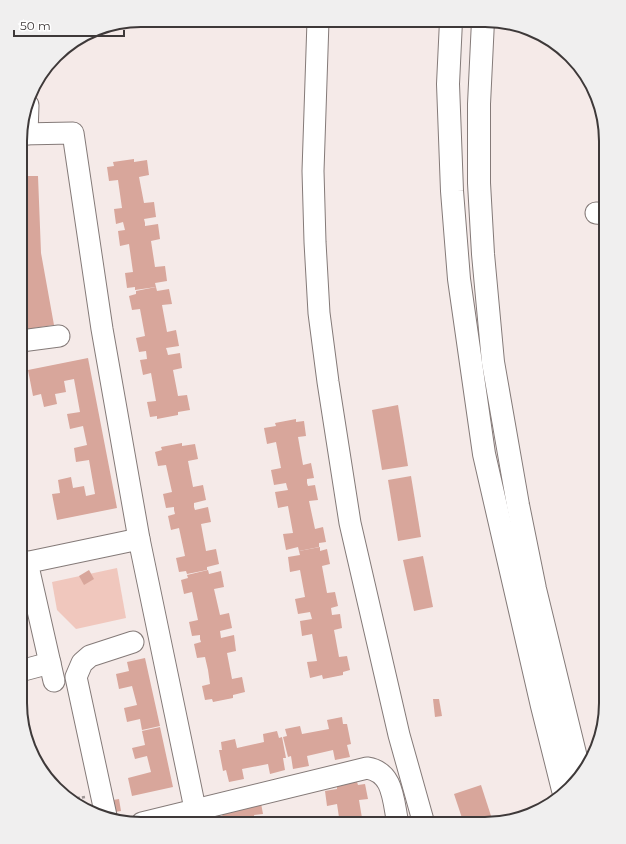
<svg xmlns="http://www.w3.org/2000/svg" width="626" height="844" viewBox="0 0 626 844" font-family="Montserrat,sans-serif">
<rect width="100%" height="100%" fill="#f5eae8"/>
<!-- green -->
<polygon fill="#f0c7bd" points="117,568 126,618 76,629 57,610 52,582"/>
<!-- building -->
<g fill="#d8a69b">
<polygon points="134,159 134,162 147,160 149,175 139,177 144,203 154,202 156,217 144,219 145,223 145,226 158,224 160,239 151,241 155,267 165,266 167,281 155,283 156,287 135,290 135,287 127,288 125,273 133,272 129,244 120,246 118,231 125,230 123,222 116,224 114,209 122,208 118,180 109,181 107,167 114,166 113,162"/>
<polygon points="21,176 38,176 41,253 54,325 21,330 21,302 24,302 23,293 21,294"/>
<polygon points="156,287 157,291 169,289 172,304 162,305 167,332 176,330 179,346 166,348 167,351 168,355 180,353 182,368 173,370 178,396 187,395 190,410 178,412 178,415 157,419 157,416 150,417 147,402 156,401 151,373 143,375 140,360 147,359 146,351 139,352 136,338 145,336 140,309 132,310 129,296 136,294 136,291"/>
<polygon points="88,358 117,508 57,520 52,494 60,493 58,480 71,477 73,488 84,486 86,496 95,494 89,460 76,462 74,448 87,445 83,426 70,429 67,414 80,412 74,379 64,381 66,392 55,394 57,404 44,407 41,394 33,396 28,370"/>
<polygon points="23,371 25,396 21,396 21,372"/>
<polygon points="398,405 408,466 382,470 372,410"/>
<polygon points="296,419 296,422 304,421 306,436 298,437 303,465 311,463 314,478 307,479 307,483 308,486 315,485 318,500 309,501 315,529 323,527 326,542 319,543 319,547 299,551 298,547 286,550 283,534 293,533 288,506 278,508 275,492 288,490 287,487 286,483 274,485 271,470 281,468 276,442 267,444 264,428 276,426 275,423"/>
<polygon points="182,443 182,446 195,444 198,459 188,461 193,487 203,485 206,500 194,503 194,507 195,510 208,507 211,522 201,524 206,551 216,549 219,564 207,567 207,570 187,574 186,571 179,572 176,558 185,556 179,528 171,530 168,516 175,514 174,510 174,507 166,508 163,494 172,492 166,465 158,466 155,452 162,450 161,447"/>
<polygon points="411,476 421,537 398,541 388,480"/>
<polygon points="320,547 320,551 327,549 330,564 322,566 327,593 335,592 338,606 331,608 332,615 340,614 342,628 334,630 339,657 347,656 350,670 343,672 343,675 323,679 322,675 310,678 307,662 317,661 312,634 302,636 300,621 312,619 310,612 298,614 295,599 305,597 300,570 290,572 288,557 300,555 299,551"/>
<polygon points="423,556 433,607 414,611 403,560"/>
<polygon points="89,570 94,579 84,585 79,576"/>
<polygon points="208,570 209,574 221,571 224,587 214,589 220,615 229,613 232,628 220,631 221,638 234,635 236,651 227,653 232,679 242,677 245,692 233,695 233,698 213,702 212,699 205,700 202,686 210,684 208,670 205,657 197,658 194,644 201,642 200,639 200,635 192,636 189,622 198,620 192,592 184,594 181,580 188,578 187,575"/>
<polygon points="145,658 160,726 142,730 140,719 127,722 124,708 137,705 132,686 119,689 116,674 129,671 127,662"/>
<polygon points="433,699 439,699 442,716 435,717"/>
<polygon points="342,717 343,724 347,724 351,744 347,745 350,757 335,760 333,750 307,756 309,766 293,769 291,756 288,757 283,737 287,736 285,729 300,726 302,734 329,729 327,720"/>
<polygon points="160,727 173,787 132,796 128,778 151,772 147,756 135,759 132,748 145,745 142,731"/>
<polygon points="277,731 279,738 282,737 286,758 283,758 285,770 270,774 268,764 242,769 244,779 229,782 226,770 223,771 219,750 222,750 221,742 235,739 237,748 264,742 263,734"/>
<polygon points="357,782 358,785 365,784 368,799 359,800 363,824 340,824 337,804 327,806 325,791 337,789 337,785"/>
<polygon points="481,785 493,822 485,824 464,824 454,794"/>
<polygon points="260,798 263,814 254,815 255,823 233,823 232,819 223,821 221,806"/>
<polygon points="119,799 121,811 109,813 107,801"/>
</g>
<g fill="none" stroke-linecap="round" stroke-linejoin="round">
<defs>
<g id="minor">
<polyline points="318,21 313,171 315,242 319,313 328,382 350,523 399,735 424,824"/>
<polyline points="21,134 73,133 102,329 139,539 198,823"/>
<polyline points="27,134 28,105"/>
<polyline points="596,213 606,214"/>
<polyline points="21,341 59,336"/>
<polyline points="27,562 54,681"/>
<polyline points="20,564 139,539"/>
<polyline points="20,671 50,663"/>
<polyline points="106,816 76,677 82,663 90,656 133,642"/>
<path d="M142 823 367 768C394 772 393 801 398 824"/>
</g>
<g id="major">
<polyline points="451,21 448,84 452,191 459,279 484,454 542,706 563,790"/>
<polyline points="483,21 479,104 479,183 483,254 493,362 518,505 535,589 580,774"/>
</g>
</defs>
<!-- minor casing -->
<use href="#minor" stroke="#847a78" stroke-width="23"/>
<!-- major casing -->
<use href="#major" stroke="#847a78" stroke-width="24"/>
<!-- path -->
<polyline stroke="#9e9695" stroke-width="2.5" stroke-dasharray="4 2" stroke-linecap="butt" points="70,799 85,797"/>
<!-- minor -->
<use href="#minor" stroke="#fff" stroke-width="21"/>
<!-- major -->
<use href="#major" stroke="#fff" stroke-width="22"/>
</g>
<!-- crop -->
<path d="M0 0H626V844H0ZM141 27H485A114 114 0 0 1 599 141V703A114 114 0 0 1 485 817H141A114 114 0 0 1 27 703V141A114 114 0 0 1 141 27Z" fill="#f0efef" fill-rule="evenodd"/>
<path fill="none" stroke="#3e3939" stroke-width="2" d="M141 27H485A114 114 0 0 1 599 141V703A114 114 0 0 1 485 817H141A114 114 0 0 1 27 703V141A114 114 0 0 1 141 27Z"/>
<!-- scale -->
<path d="M14 30v6h110v-6" fill="none" stroke="#3e3939" stroke-width="2"/>
<text x="20" y="30" font-size="12" fill="#3e3939" stroke="#ffffff" stroke-width="3" paint-order="stroke">50 m</text>
</svg>
